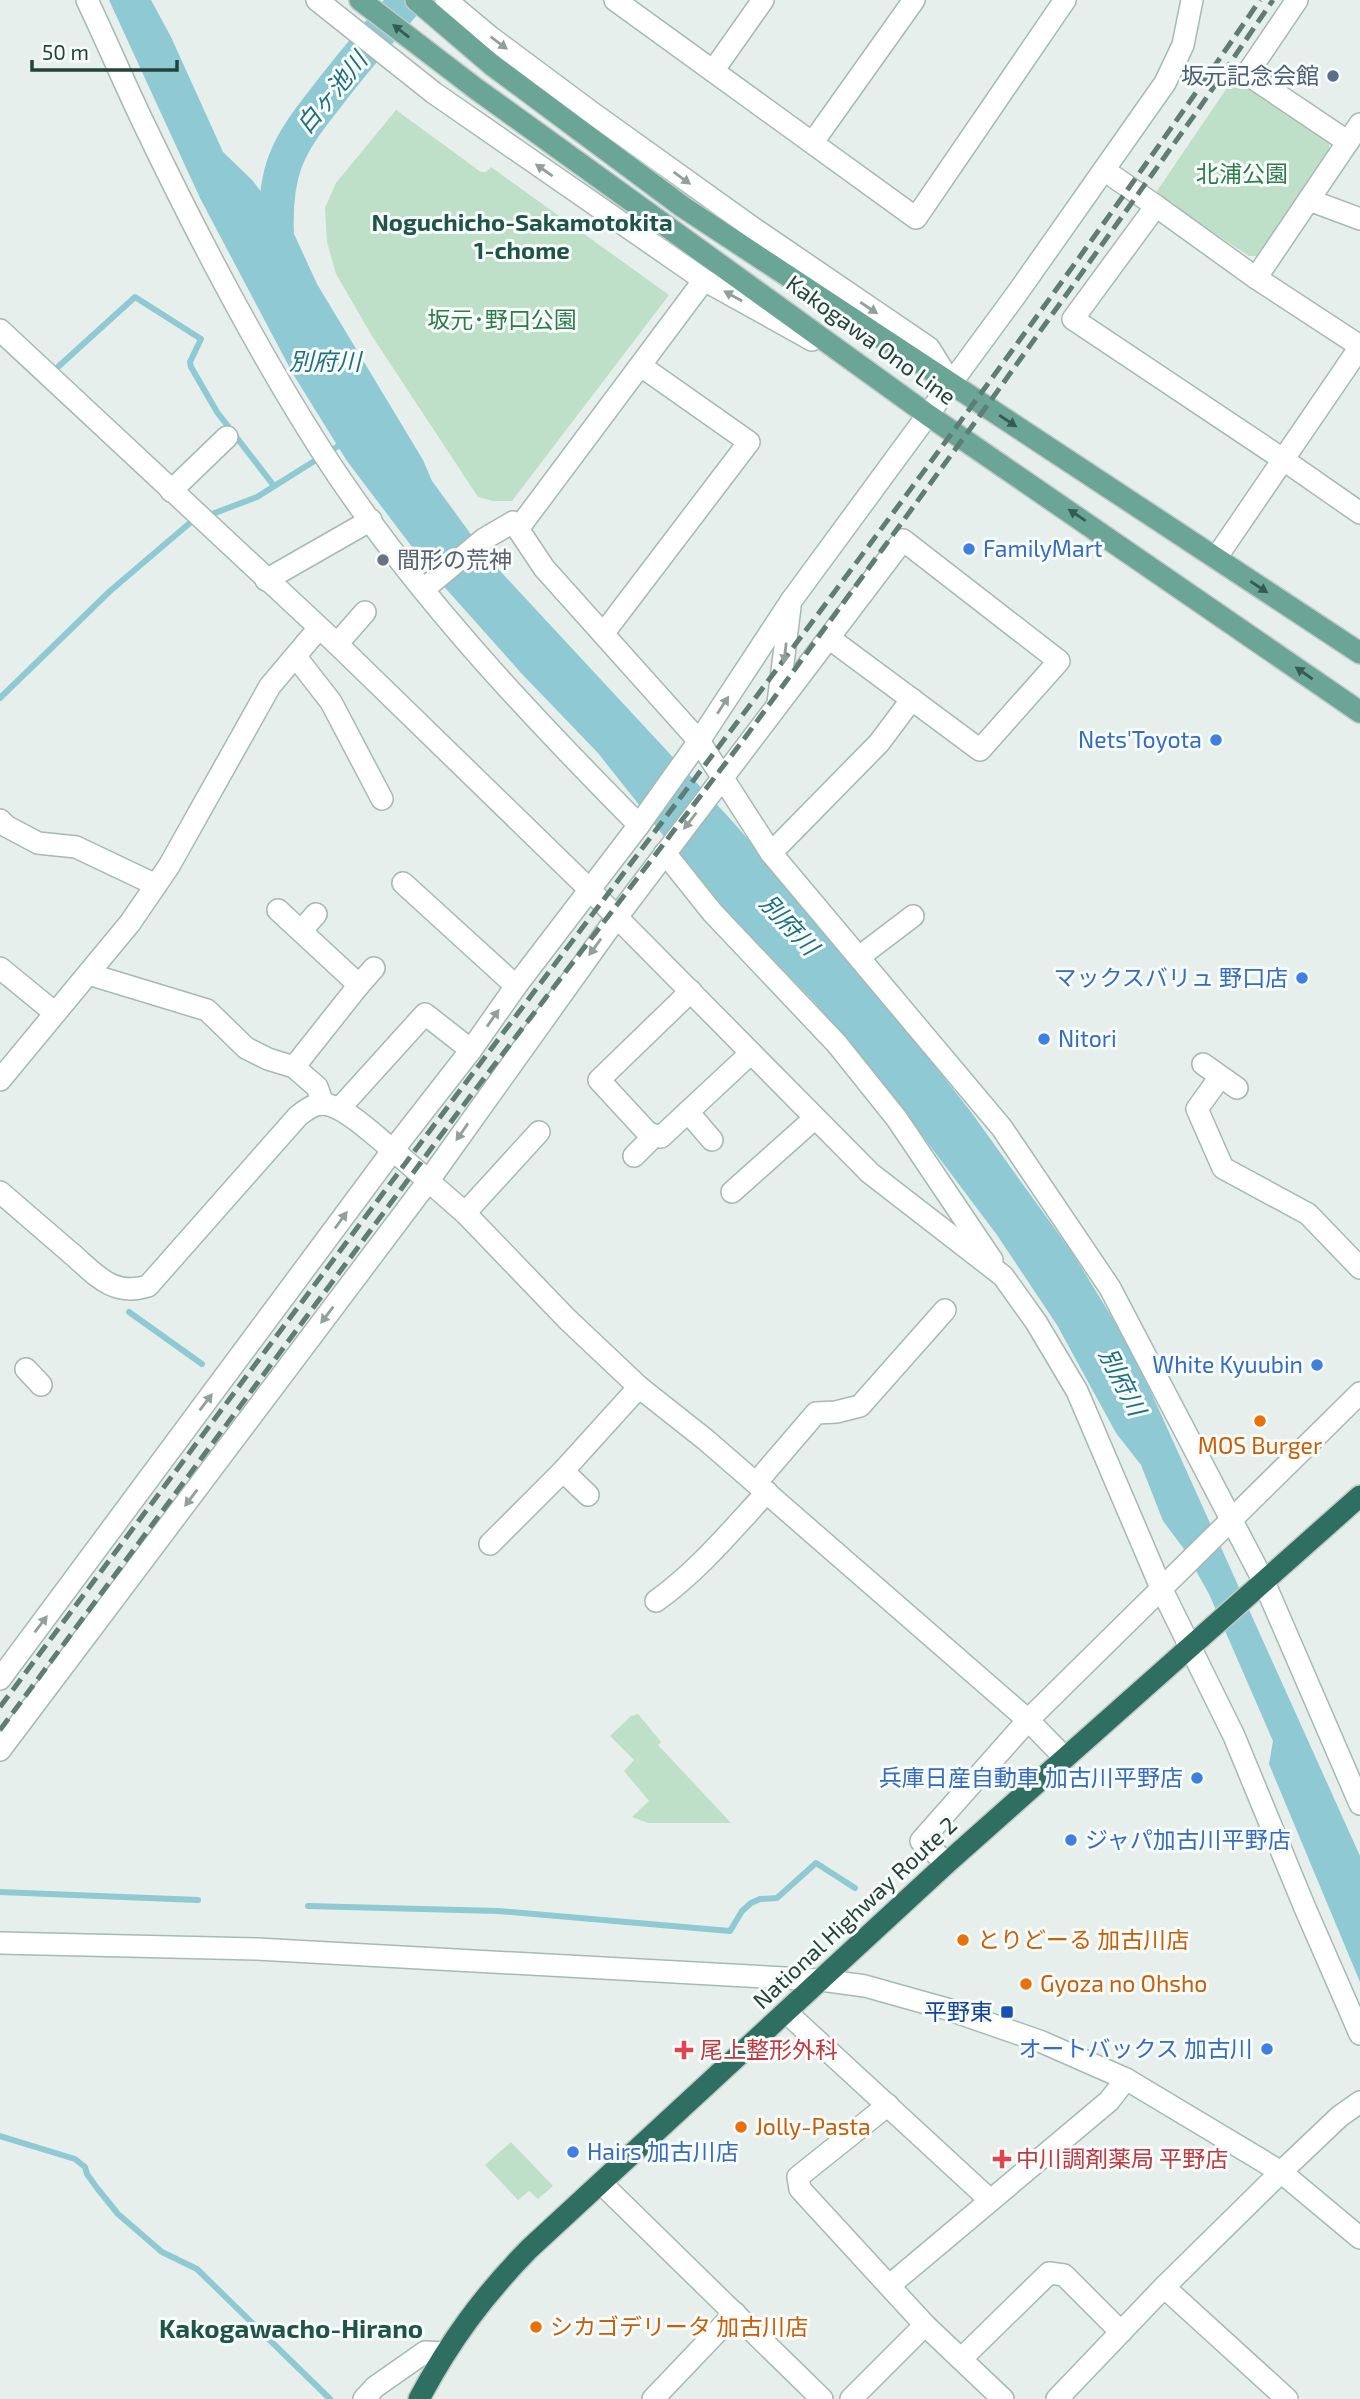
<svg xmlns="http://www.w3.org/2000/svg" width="1360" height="2399" viewBox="0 0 1360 2399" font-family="'Exo 2','Noto Sans JP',sans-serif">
<rect width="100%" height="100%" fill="#e6efeb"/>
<!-- green -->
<g fill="#bfe0c8">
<polygon points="1235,76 1329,139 1329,154 1261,256 1249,256 1155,194"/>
<polygon points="396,110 481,172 486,172 491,167 669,295 512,501 493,501 478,497 372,336 336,274 327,242 325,208 336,183"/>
<polygon points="638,1714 661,1742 658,1745 731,1823 648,1823 632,1817 649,1801 624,1771 634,1760 610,1736 631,1716"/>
<polygon points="511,2142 553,2186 538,2199 529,2191 518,2200 485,2165"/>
</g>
<!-- water -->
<polygon fill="#8ec9d4" points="109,0 151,0 171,37 223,152 252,180 295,236 317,284 423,460 432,481 489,559 734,823 854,963 971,1112 1073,1254 1132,1350 1360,1856 1360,1982 1269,1764 1273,1741 1209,1594 1184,1549 1163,1521 1141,1465 1116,1433 1057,1325 997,1235 903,1110 815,1003 708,892 598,753 522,674 431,572 347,461 293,374 200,198"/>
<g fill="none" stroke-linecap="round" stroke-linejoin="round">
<!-- stream -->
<g stroke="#8ec9d4" stroke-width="6">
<polyline points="59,366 135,297 201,339 190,362 191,367 217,412 274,486"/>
<polyline points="0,698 110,591 191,522 257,497 343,443"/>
<polyline points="129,1312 202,1364"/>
<polyline points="0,1892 198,1900"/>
<polyline points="308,1906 498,1911 730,1931 742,1911 751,1903 760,1899 777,1898 816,1863 855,1888"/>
<polyline points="0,2136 75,2159 85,2167 87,2174 97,2188 118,2214 162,2252 197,2269 330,2399"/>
</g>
<!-- river -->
<path stroke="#8ec9d4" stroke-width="35" d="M278 258C275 227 274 192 285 162 295 136 311 117 328 95 353 62 380 31 407 0"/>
<defs>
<g id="street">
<path d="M87 0C106 40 123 80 142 120 196 233 254 345 321 450 410 588 524 709 639 825"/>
<polyline points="317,0 434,93 704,280 812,340"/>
<polyline points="446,0 489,36 591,112 753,228 929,348 951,383"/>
<polyline points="615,0 916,218 1065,0"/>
<polyline points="1297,0 1247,74 1348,142"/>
<polyline points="713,71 763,0"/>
<polyline points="813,142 914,0"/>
<polyline points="1104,170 1156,206"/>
<polyline points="1309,200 1360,219"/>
<polyline points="1256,278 1360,124"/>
<polyline points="704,280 518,529 544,568 699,741 771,853 1002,1128 1110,1288 1264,1582 1360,1804"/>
<polyline points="0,330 337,644 590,890 870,1173 1003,1276 1036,1322 1077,1391 1162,1590 1234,1736 1305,1908 1360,2034"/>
<polyline points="1360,346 1256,278 1156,206 1073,319 1284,460 1360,513"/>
<polyline points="171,491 227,437"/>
<polyline points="1216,558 1360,347"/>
<polyline points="266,580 371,520"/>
<polyline points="424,589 484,539 513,522 518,529"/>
<polyline points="603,634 749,442 641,366"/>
<polyline points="337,644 365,612"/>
<polyline points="296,657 331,702 382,799"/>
<polyline points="778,703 790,607"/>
<polyline points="0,820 6,826 38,843 76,847 156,885"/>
<polyline points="665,853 712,912 837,1044 897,1119 992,1260"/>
<polyline points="771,853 879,743 912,699"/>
<polyline points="403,883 516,986"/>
<polyline points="278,910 359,985 294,1067"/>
<polyline points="301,931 316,914"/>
<polyline points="859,957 913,916"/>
<polyline points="0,968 55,1013"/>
<polyline points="91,971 95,976 207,1010 246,1048 268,1059 294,1067 317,1087 323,1104"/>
<polyline points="359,985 374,968"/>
<polyline points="691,991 599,1080 648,1133 661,1137 751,1053"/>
<polyline points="1203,1064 1237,1088"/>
<polyline points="1220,1077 1197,1109 1223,1168 1308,1214 1360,1268"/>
<polyline points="0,1080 130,923 169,866 270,686 319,628"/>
<polyline points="339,1109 425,1014 471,1050"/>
<polyline points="688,1112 712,1140"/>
<polyline points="393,1150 465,1213 567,1319 639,1387 706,1440 1028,1720 1360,1393"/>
<polyline points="634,1156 655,1135"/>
<polyline points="0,1192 72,1254"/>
<polyline points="732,1192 815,1118"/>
<polyline points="465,1213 539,1132"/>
<polyline points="26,1369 41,1385"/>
<polyline points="563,1471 588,1495"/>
<polyline points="756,1483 816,1413 836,1412 860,1406 945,1310"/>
<polyline points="490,1544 563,1471 639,1387"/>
<path d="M656 1601C698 1571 731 1531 767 1492"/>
<polyline points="0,1679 393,1150 471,1050 516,986 639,825 699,741 791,601"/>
<polyline points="0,1750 429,1180 617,917 903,540 1059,661 980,750 829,638"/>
<polyline points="947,1863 921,1841 1028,1720 1065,1758"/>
<polyline points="786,2012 990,2200"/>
<polyline points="888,2105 798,2177 800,2189 925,2325 1003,2399"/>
<polyline points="1281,2172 1340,2116 1360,2102"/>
<polyline points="601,2183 822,2399"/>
<polyline points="890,2285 1109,2101 1126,2079"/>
<polyline points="1164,2287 1287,2399"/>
<polyline points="961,2359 1049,2273 1064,2275 1121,2332"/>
<polyline points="364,2399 375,2387 425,2352 444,2353"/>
<polyline points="653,2399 735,2313"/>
<polyline points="851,2399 925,2325"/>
</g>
<g id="secondary">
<polyline points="791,601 1018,292 1165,83 1183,45 1192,0"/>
<path d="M72 1254C96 1275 113 1297 148 1286L298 1116C306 1110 313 1104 323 1104 344 1105 376 1137 393 1150"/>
<polyline points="0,1943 257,1949 821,1980 865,1986 947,2009 1042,2042 1126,2079 1281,2172 1360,2238"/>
<polyline points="1057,2399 1164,2287 1281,2172"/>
</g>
<g id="primary">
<polyline points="360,0 475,88 928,415 1360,712"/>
<polyline points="416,0 492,65 683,207 1360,653"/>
</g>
<path id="highway" d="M419 2399C450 2341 483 2296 529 2249L947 1863 1360 1496"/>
</defs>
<!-- street casing -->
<use href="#street" stroke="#a8b8b2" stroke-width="24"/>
<!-- secondary casing -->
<use href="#secondary" stroke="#a4bbb3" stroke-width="24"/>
<!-- primary casing -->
<use href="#primary" stroke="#c2cac8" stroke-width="24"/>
<!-- highway casing -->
<use href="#highway" stroke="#c2cac8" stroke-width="24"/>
<!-- street -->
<use href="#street" stroke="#fff" stroke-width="21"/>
<!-- secondary -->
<use href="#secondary" stroke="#fff" stroke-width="21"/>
<!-- primary -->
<use href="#primary" stroke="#6aa596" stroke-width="21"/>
<!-- highway -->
<use href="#highway" stroke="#2f6f62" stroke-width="21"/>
<!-- rail -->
<g stroke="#5f7d75" stroke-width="5" stroke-dasharray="14 7" stroke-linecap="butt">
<path d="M0 1707C185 1459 369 1211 555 964 795 646 1035 328 1260 0"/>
<polyline points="0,1730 459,1111 744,739 989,403 1198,110 1273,0"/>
</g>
</g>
<!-- one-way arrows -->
<defs><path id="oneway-solid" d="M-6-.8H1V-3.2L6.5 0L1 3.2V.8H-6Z" transform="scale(1.75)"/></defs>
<g fill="#365b51">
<use href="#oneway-solid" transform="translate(401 31) rotate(-142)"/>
<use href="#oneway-solid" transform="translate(1008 421) rotate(34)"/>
<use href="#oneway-solid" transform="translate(1077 515) rotate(-146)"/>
<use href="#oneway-solid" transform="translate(1259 587) rotate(34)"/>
<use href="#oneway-solid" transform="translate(1304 673) rotate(-145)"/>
</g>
<g fill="#92a09c">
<use href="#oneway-solid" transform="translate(499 43) rotate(37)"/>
<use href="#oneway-solid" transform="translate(544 170) rotate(-145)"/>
<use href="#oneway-solid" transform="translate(682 178) rotate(36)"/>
<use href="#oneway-solid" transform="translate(733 296) rotate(-151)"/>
<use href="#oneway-solid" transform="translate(869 308) rotate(34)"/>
<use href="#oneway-solid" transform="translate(785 653) rotate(97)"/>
<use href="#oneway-solid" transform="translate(723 705) rotate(-57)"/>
<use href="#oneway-solid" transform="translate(690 821) rotate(128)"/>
<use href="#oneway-solid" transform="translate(595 947) rotate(126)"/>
<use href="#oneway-solid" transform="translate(493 1018) rotate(-55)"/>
<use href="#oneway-solid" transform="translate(462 1132) rotate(125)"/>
<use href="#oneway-solid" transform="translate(341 1220) rotate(-54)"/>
<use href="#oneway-solid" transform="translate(327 1315) rotate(127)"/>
<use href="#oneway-solid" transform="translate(206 1402) rotate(-53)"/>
<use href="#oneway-solid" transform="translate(191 1498) rotate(127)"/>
<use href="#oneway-solid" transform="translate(41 1624) rotate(-53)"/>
</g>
<!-- markers -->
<circle fill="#5c6f8a" stroke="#f7fbf9" stroke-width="2.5" cx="1333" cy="76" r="7"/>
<g fill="#3f7fe0" stroke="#f7fbf9" stroke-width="2.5">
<circle cx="969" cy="549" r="7"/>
<circle cx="1216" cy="740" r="7"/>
<circle cx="1302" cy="978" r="7"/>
<circle cx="1044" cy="1039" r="7"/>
<circle cx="1317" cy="1365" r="7"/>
<circle cx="1197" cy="1778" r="7"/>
<circle cx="1071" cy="1840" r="7"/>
<circle cx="1267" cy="2049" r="7"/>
<circle cx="573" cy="2152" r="7"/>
</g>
<circle fill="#6b7280" stroke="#f7fbf9" stroke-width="2.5" cx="383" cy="560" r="7"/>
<g fill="#e8710a" stroke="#f7fbf9" stroke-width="2.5">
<circle cx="1260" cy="1421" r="7"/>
<circle cx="963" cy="1940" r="7"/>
<circle cx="1026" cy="1984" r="7"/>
<circle cx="741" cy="2127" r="7"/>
<circle cx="536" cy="2327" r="7"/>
</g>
<rect fill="#1a4fb4" stroke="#f7fbf9" stroke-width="2.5" x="1000" y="2005" width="14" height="14" rx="3.5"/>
<g fill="#e0444e" stroke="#f7fbf9" stroke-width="2.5">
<path d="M680.5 2039.5h7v7h7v7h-7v7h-7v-7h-7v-7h7z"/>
<path d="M998.5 2148.5h7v7h7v7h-7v7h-7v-7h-7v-7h7z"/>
</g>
<g text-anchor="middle" stroke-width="6" stroke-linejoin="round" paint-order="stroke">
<!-- service labels -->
<g font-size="23" fill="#4e5e75" stroke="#f7fbf9" text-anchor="end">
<text x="1319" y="84">坂元記念会館</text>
</g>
<!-- park labels -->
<g font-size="23" fill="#2d7a4b" stroke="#f7fbf9">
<text x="1242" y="182">北浦公園</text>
<text x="502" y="328">坂元･野口公園</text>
</g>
<!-- street labels -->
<g font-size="23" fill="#24423a" stroke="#f7fbf9">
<text transform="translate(871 340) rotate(36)" y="8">Kakogawa Ono Line</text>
<text transform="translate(855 1913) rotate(-43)" y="8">National Highway Route 2</text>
</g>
<!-- shop labels -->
<g font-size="23" fill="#366cbe" stroke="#f7fbf9" text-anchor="end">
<text x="983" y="557" text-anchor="start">FamilyMart</text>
<text x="1202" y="748">Nets'Toyota</text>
<text x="1288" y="986">マックスバリュ 野口店</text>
<text x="1058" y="1047" text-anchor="start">Nitori</text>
<text x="1303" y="1373">White Kyuubin</text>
<text x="1183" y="1786">兵庫日産自動車 加古川平野店</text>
<text x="1085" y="1848" text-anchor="start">ジャパ加古川平野店</text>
<text x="1253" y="2057">オートバックス 加古川</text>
<text x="587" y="2160" text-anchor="start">Hairs 加古川店</text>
</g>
<!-- worship labels -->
<g font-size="23" fill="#5b616d" stroke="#f7fbf9" text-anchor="start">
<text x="397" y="568">間形の荒神</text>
</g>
<!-- food labels -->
<g font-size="23" fill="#c56008" stroke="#f7fbf9" text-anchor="start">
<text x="1260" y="1454" text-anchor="middle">MOS Burger</text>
<text x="977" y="1948">とりどーる 加古川店</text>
<text x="1040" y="1992">Gyoza no Ohsho</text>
<text x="755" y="2135">Jolly-Pasta</text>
<text x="550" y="2335">シカゴデリータ 加古川店</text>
</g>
<!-- transit labels -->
<g font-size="23" fill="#164399" stroke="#f7fbf9" text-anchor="end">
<text x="993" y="2020">平野東</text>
</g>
<!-- health labels -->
<g font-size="23" fill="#be3a42" stroke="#f7fbf9" text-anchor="start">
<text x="700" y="2058">尾上整形外科</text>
<text x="1016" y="2167">中川調剤薬局 平野店</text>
</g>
<!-- water labels -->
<g font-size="24" font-style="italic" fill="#1c6f80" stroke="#f7fbf9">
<text transform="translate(332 93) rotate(-51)" y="8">白ヶ池川</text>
<text x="325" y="370">別府川</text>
<text transform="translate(789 925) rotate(47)" y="8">別府川</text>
<text transform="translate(1122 1382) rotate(63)" y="8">別府川</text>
</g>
<!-- neighbourhood labels -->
<g font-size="24" font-weight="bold" fill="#1f5548" stroke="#f7fbf9">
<text x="522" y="231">Noguchicho-Sakamotokita<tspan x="522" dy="28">1-chome</tspan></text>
</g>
<!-- quarter labels -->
<g font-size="26" font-weight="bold" fill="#1f5548" stroke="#f7fbf9">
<text x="291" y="2338">Kakogawacho-Hirano</text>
</g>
</g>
<!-- scale -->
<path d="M32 60v10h145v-10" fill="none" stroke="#24423a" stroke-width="3.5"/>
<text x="42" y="60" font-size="21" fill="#24423a" stroke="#f7fbf9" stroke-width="5" paint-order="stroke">50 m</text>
</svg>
